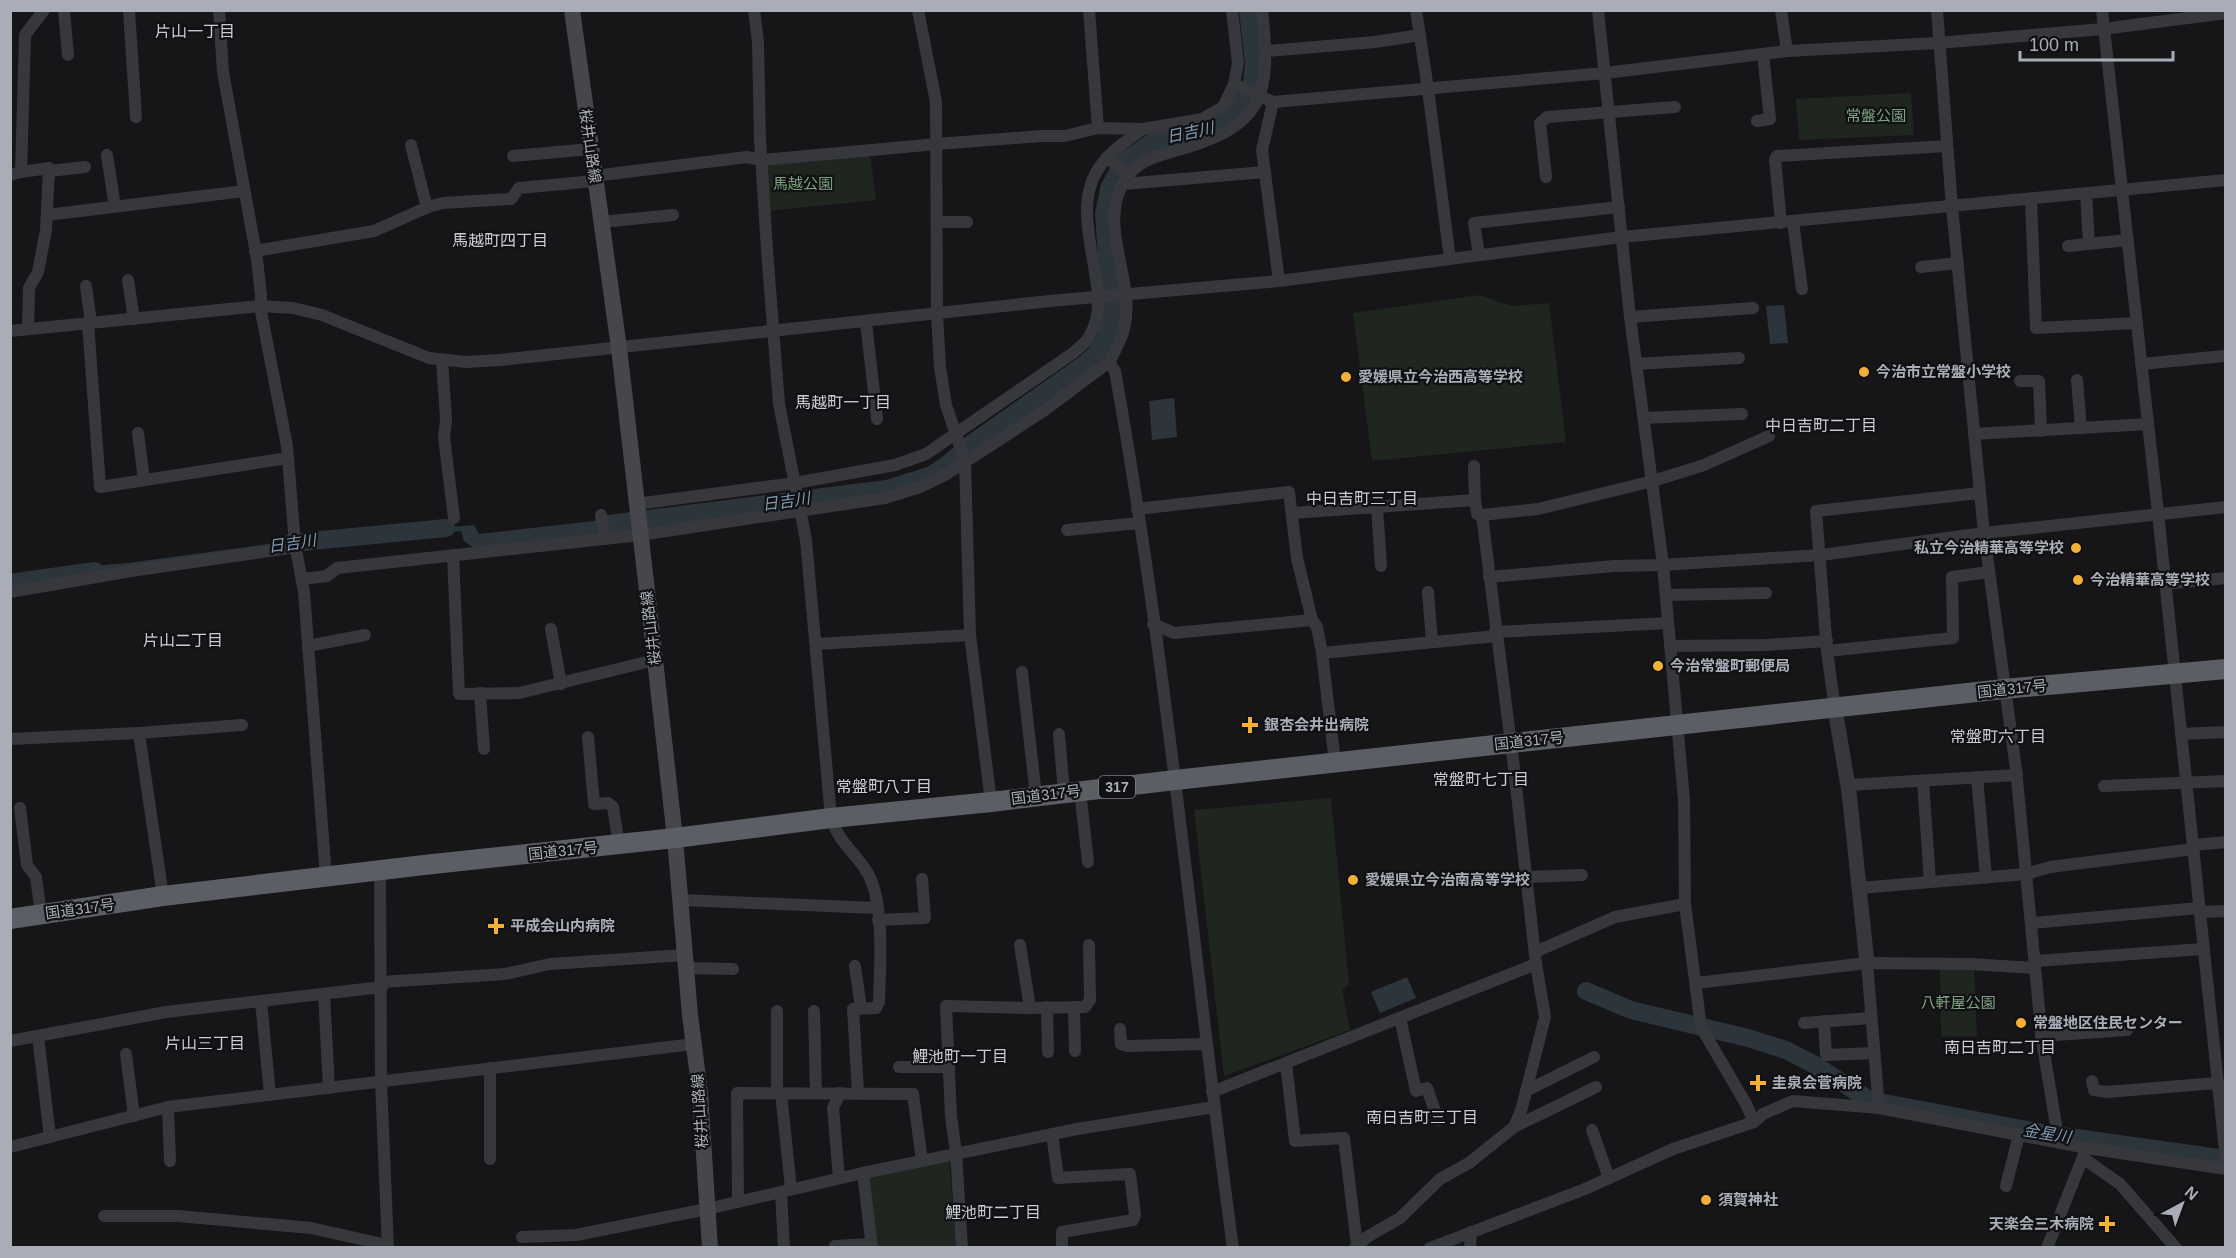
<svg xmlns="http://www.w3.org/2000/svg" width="2236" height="1258" viewBox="0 0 2236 1258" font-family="Helvetica,'Noto Sans JP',sans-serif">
<rect width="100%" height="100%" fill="#161618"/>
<!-- green -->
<g fill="#1e261f">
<polygon points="1911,93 1914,135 1799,140 1796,99"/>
<polygon points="870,154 876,200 767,211 766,163"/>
<polygon points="1480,295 1511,306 1549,303 1566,442 1372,461 1353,313"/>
<polygon points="1331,798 1349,984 1342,990 1350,1030 1224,1076 1194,810"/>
<polygon points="1940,968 1974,969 1977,1036 1941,1037"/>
<polygon points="949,1160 956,1247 877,1247 868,1176"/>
</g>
<!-- water -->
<g fill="#2c353c">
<polygon points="1239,11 1257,11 1262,67 1254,100 1228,128 1177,146 1118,184 1123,325 1108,354 1098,365 1045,403 940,474 890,493 654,529 474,548 464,541 461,531 285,545 11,583 11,579 67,568 128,563 276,543 474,525 479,534 594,521 608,515 886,480 927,467 941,458 964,438 1078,358 1089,348 1098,334 1102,316 1095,213 1101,184 1117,155 1147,135 1161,130 1199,123 1220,116 1243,83 1245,63"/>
<polygon points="1784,305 1788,343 1770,344 1766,306"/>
<polygon points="1174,398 1177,437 1152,440 1149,401"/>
<polygon points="1407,977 1416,998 1380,1013 1371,992"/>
</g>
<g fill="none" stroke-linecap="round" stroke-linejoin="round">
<!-- river -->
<g stroke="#2c353c" stroke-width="18">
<polyline points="291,543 446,528"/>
<polyline points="10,583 95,571"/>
<polyline points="1586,991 1631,1010 1748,1038 1786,1050 1815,1065 1869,1100 2047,1134 2226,1159"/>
</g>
<!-- minor -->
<g stroke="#37383d" stroke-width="12">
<polyline points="64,10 68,55"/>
<polyline points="129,10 136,117"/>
<polyline points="219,10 223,72 257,259 261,296 260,306 287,446 295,544 304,592 326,877"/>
<path d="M754 10 758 42 760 140 767 250 779 404 806 540 831 818C839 843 854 851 867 872 885 901 880 967 879 1002L876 1008 853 1009 858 1092"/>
<polyline points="918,10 936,102 937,314 940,367 946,405 965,461 970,635 991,802"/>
<polyline points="1089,10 1098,128"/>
<polyline points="1416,10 1428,89 1450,259"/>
<polyline points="1598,10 1630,317 1663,565 1684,800 1685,904 1701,1027 1746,1104 1754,1122"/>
<polyline points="1781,10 1787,51"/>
<polyline points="1937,10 1952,207 1984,533 2016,769 2042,1040 2059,1143"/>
<polyline points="2102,10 2158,513 2226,1160"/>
<polyline points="1266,51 1375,42 1420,35"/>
<polyline points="1234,84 1273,102 1605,73 1787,51 1938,43 2103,29 2226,13"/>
<polyline points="1273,102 1262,150 1279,281"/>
<polyline points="1757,121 1770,119 1763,54"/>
<polyline points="411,145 427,208"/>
<polyline points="107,155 115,207"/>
<polyline points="513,156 591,149"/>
<polyline points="1107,157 1128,175"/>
<polyline points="49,171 85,167"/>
<polyline points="21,172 49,168 46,230 38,272 29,288 28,329"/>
<polyline points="10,175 21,172 25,35 44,10"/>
<polyline points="594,176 747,157 762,160 937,144 1042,136 1065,136 1098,128 1143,129 1202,119 1223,107 1234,84 1238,63 1232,10"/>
<polyline points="1546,177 1540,123 1547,117 1675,107"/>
<polyline points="1123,184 1265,172"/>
<polyline points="2086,193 2089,244"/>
<polyline points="2031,199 2036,328 2137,323"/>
<polyline points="47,215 244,191"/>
<polyline points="601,222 673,215"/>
<polyline points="937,222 967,222"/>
<polyline points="1793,222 1802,289"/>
<polyline points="1781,223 1775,159 1777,156 1947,146"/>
<polyline points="2068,246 2128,240"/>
<polyline points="255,251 374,231 428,207 443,203 511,199 519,188 595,181"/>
<polyline points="1479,255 1474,223 1619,207"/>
<polyline points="1921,267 1958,263"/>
<polyline points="128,280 134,319"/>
<polyline points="86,286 91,323"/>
<polyline points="1630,317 1753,308"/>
<polyline points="866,322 877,419"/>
<polyline points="88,323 100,487 288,458"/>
<polyline points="10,331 260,306 293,308 322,315 429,358 466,362 500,360 1050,301 1279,281 1622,237 2226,180"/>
<polyline points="442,360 446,420 444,437 454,518"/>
<polyline points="1636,364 1739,358"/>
<polyline points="2141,364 2224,356"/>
<polyline points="2077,380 2081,428"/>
<polyline points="2020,381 2039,381 2041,431"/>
<polyline points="1644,418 1742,414"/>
<polyline points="138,433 144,480"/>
<polyline points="1974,434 2148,424"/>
<path d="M636 504 795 483 895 465 926 454 1073 353C1078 348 1086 343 1089 337 1120 289 1057 209 1107 158 1117 146 1131 138 1143 129"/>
<polyline points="1377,507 1381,566"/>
<polyline points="1137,509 1289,492 1297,558 1312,620 1317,627 1322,653 1335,762"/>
<polyline points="1292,513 1475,500 1474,466"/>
<polyline points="601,515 605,539"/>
<polyline points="1482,515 1538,509 1653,481 1704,465 1769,436"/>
<polyline points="1067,530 1139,523"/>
<polyline points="453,555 459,694 519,693 655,660"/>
<polyline points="1489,577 1614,566 1663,565 1821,555 1984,533 2226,507"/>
<polyline points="302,579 327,576 337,568 640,535 885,498 920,487 945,475 1045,410 1109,362"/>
<polyline points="2165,584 2226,578"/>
<polyline points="10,592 131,571 296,547"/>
<polyline points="1428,592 1432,642"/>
<polyline points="1666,595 1766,593"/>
<polyline points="1153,624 1174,633 1312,620"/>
<polyline points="551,629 561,684"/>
<polyline points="1495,632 1668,623"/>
<polyline points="816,644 970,635"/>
<polyline points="308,646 365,635"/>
<polyline points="1670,646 1766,645 1827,641"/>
<polyline points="1827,651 1953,638 1952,577 1989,572"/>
<polyline points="1322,653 1496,636"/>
<polyline points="1022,672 1036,796"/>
<polyline points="480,693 484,749"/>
<polyline points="1835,709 1827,651 1816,511 1980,493"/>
<polyline points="1059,734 1064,793"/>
<polyline points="2181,734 2226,732"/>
<polyline points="588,737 594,804 608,803 613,807 619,845"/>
<polyline points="10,739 139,733"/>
<polyline points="1977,777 1986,878"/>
<polyline points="1923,781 1930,882"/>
<polyline points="1848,785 2017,775"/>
<polyline points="2104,786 2226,781"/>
<polyline points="1080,791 1088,862"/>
<polyline points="20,808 27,865 36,877 41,914"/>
<polyline points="2193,845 2226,842"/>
<polyline points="380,871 381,1082 388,1248"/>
<polyline points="1527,877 1582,875"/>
<polyline points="1859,888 2026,874 2050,867 2194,849"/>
<polyline points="163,896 139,733 242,725"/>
<polyline points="681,900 877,908"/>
<polyline points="2200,912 2226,911"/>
<polyline points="878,920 925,918 922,879"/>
<polyline points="2031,923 2199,908"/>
<polyline points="1535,952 1615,917 1685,904"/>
<polyline points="2035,961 2203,949"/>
<polyline points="1867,963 1879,1108"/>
<polyline points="855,966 861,1008"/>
<polyline points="686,968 733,969"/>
<polyline points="382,982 505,974 550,964 685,955"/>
<polyline points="1696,983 1867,963 1970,964 2034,968"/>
<polyline points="324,994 329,1088"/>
<polyline points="261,1001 270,1095"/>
<polyline points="1047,1007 1048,1052"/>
<polyline points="1074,1007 1075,1051"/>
<polyline points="1030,1008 1085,1007 1090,1000 1089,945"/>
<polyline points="777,1011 777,1093"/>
<polyline points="814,1011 816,1093"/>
<polyline points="1400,1018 1416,1091 1427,1088 1438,1120"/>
<polyline points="1824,1021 1826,1055 1874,1053"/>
<polyline points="1804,1023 1871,1018"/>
<polyline points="1120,1029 1121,1044 1127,1046 1206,1044"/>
<polyline points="38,1036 50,1137"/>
<polyline points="2041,1036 2127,1030"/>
<polyline points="10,1041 166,1012 382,987"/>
<polyline points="126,1054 134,1116"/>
<polyline points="1286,1063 1295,1141 1344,1138 1357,1245"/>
<polyline points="899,1067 949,1067"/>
<polyline points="2092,1081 2094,1090 2106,1092 2217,1083"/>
<polyline points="1526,1091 1594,1057"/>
<polyline points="1212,1092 1536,964"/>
<polyline points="781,1093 791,1189"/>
<polyline points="168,1107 170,1161"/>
<polyline points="1514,1127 1596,1087"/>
<polyline points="1592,1130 1609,1178"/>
<polyline points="1052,1134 1058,1178 1130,1174 1135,1215 1133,1220 1062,1232 1062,1248"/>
<polyline points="10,1147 168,1107 694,1044"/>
<polyline points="2083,1158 2120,1184 2176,1248"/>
<polyline points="490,1159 490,1068"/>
<polyline points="863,1173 872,1248"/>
<polyline points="839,1178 833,1108 840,1093"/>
<polyline points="2006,1186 2019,1135"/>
<polyline points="781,1192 784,1248"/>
<polyline points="738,1202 737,1093 913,1094 922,1161"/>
<polyline points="104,1216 178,1216 311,1228 387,1245"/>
<polyline points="522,1237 576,1235 707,1209 863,1173 1077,1129 1214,1107"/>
<polyline points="835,1246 871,1244"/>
<polyline points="962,1248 956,1153 951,1116 946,1006 1030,1008 1020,945"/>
<path d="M1233 1248C1193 955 1167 661 1115 371L1109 362C1115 351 1121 341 1124 329 1137 280 1094 223 1127 177 1138 161 1157 156 1174 151 1263 127 1272 98 1262 10"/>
<polyline points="1355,1248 1367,1237 1400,1218 1440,1179 1469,1163 1514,1127 1521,1111 1545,1017 1536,964 1514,768 1482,515 1477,514 1475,500"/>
<polyline points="1430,1248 1585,1189 1673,1149 1754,1122 1763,1114 1793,1101 1879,1108 2087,1148 2226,1169"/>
<polyline points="1470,1248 1471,1232"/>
<polyline points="2047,1248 2085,1152"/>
</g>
<!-- tertiary -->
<polyline stroke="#37383d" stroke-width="15" points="1835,709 1849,792 1867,963"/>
<!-- secondary -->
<polyline stroke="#45474d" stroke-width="16" points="572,10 619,348 655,660 675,838 690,1015 700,1093 710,1248"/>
<!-- trunk -->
<polyline stroke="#5b5e65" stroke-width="20" points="10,919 163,896 424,865 675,838 831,818 991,802 1175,780 2004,689 2226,669"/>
</g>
<!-- markers -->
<g fill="#f2b134" stroke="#111113" stroke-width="2">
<circle cx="1864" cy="372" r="6"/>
<circle cx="1346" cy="377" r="6"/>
<circle cx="2076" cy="548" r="6"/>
<circle cx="2078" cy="580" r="6"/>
<circle cx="1658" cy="666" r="6"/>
<path d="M1247 716h6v6h6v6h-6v6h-6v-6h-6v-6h6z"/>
<circle cx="1353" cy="880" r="6"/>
<path d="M493 917h6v6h6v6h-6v6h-6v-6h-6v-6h6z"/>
<circle cx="2021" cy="1023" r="6"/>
<path d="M1755 1074h6v6h6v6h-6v6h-6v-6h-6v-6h6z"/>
<circle cx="1706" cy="1200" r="6"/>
<path d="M2104 1215h6v6h6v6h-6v6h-6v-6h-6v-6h6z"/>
</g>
<g text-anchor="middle" stroke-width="4.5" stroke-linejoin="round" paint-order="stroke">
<!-- shield labels -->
<rect fill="#111113" stroke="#7b7e86" stroke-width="1.5" x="1099" y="776" width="36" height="22" rx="4.5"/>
<g font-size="14" font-weight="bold" fill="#a8adb8">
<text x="1117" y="792">317</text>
</g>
<!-- park labels -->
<g font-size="15" fill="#7fa381" stroke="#111113">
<text x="1876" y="121">常盤公園</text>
<text x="803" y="189">馬越公園</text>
<text x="1958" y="1008">八軒屋公園</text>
</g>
<!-- street labels -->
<g font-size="15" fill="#a8adb8" stroke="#111113">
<text transform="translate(590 146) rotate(82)" y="5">桜井山路線</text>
<text transform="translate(651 628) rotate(-97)" y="5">桜井山路線</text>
<text transform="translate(2012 689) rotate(-6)" y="5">国道317号</text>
<text transform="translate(1529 741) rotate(-6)" y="5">国道317号</text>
<text transform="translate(1046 795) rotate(-7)" y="5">国道317号</text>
<text transform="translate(563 851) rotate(-6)" y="5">国道317号</text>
<text transform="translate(80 909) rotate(-8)" y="5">国道317号</text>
<text transform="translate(700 1111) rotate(-94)" y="5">桜井山路線</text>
</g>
<!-- poi labels -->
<g font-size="15" font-weight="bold" fill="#a8adb8" stroke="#111113" text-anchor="start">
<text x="1876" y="377">今治市立常盤小学校</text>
<text x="1358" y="382">愛媛県立今治西高等学校</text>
<text x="2064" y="553" text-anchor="end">私立今治精華高等学校</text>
<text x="2090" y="585">今治精華高等学校</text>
<text x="1670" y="671">今治常盤町郵便局</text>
<text x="1264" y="730">銀杏会井出病院</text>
<text x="1365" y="885">愛媛県立今治南高等学校</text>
<text x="510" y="931">平成会山内病院</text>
<text x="2033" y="1028">常盤地区住民センター</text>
<text x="1772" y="1088">圭泉会菅病院</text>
<text x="1718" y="1205">須賀神社</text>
<text x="2094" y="1229" text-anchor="end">天楽会三木病院</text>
</g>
<!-- neighbourhood labels -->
<g font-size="16" fill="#c9ccd4" stroke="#111113">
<text x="195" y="37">片山一丁目</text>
<text x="500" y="246">馬越町四丁目</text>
<text x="843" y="408">馬越町一丁目</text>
<text x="1821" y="431">中日吉町二丁目</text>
<text x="1362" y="504">中日吉町三丁目</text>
<text x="183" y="646">片山二丁目</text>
<text x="1998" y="742">常盤町六丁目</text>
<text x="1481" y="785">常盤町七丁目</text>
<text x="884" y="792">常盤町八丁目</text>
<text x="205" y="1049">片山三丁目</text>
<text x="2000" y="1053">南日吉町二丁目</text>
<text x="960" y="1062">鯉池町一丁目</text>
<text x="1422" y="1123">南日吉町三丁目</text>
<text x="993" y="1218">鯉池町二丁目</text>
</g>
<!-- water labels -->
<g font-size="16" font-style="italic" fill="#7f9bb3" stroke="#111113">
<text transform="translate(1190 132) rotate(-12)" y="6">日吉川</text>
<text transform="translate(786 501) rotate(-8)" y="6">日吉川</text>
<text transform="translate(292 543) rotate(-8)" y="6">日吉川</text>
<text transform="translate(2047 1133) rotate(9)" y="6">金星川</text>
</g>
</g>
<!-- border -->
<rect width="2236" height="1258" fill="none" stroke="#a8adb8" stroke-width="24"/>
<!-- north arrow -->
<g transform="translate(2182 1204) rotate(41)" stroke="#111113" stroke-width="4.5" paint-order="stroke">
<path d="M0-4.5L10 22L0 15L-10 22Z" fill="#a8adb8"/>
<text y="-9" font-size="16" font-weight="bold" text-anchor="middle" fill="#a8adb8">N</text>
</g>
<!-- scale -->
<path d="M2020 51v9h153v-9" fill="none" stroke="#a8adb8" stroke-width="3"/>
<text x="2029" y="51" font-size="18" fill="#a8adb8" stroke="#111113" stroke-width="4.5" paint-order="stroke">100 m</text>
</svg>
